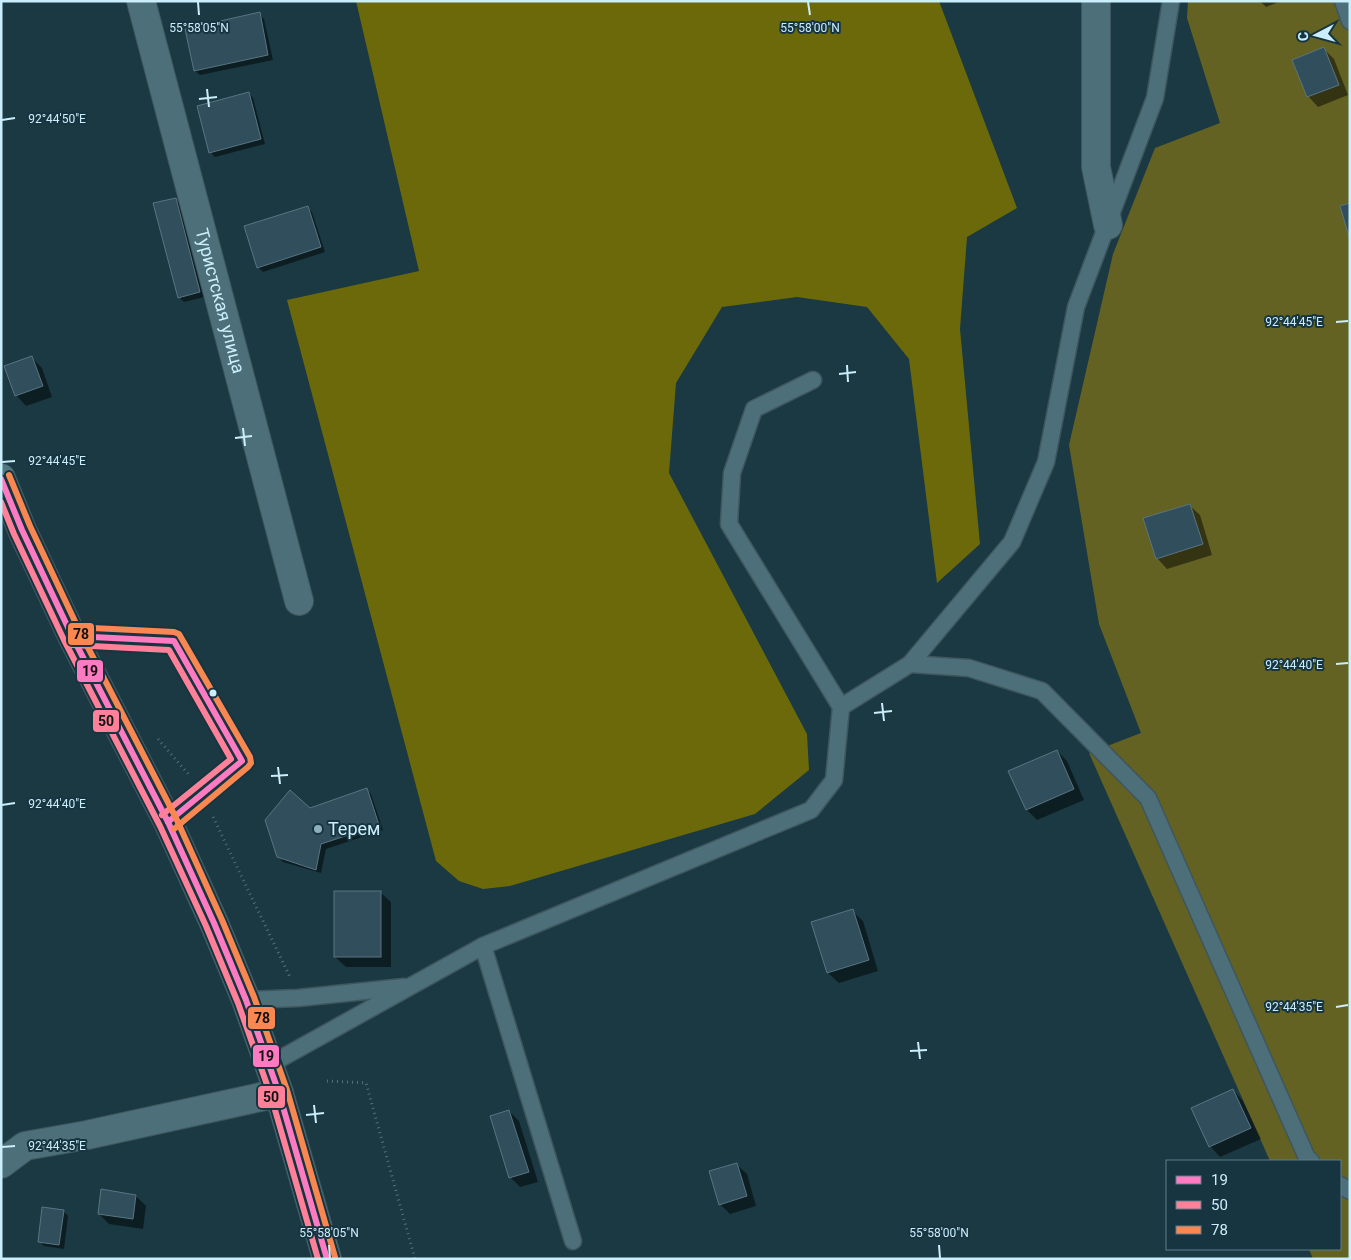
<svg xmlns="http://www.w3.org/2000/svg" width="1351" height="1260" viewBox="0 0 1351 1260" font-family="Roboto,sans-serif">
<rect width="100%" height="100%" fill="#1a3942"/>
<!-- green -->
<polygon fill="#636222" points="1188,1 1350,1 1350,1259 1313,1259 1309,1249 1340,1249 1340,1161 1270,1161 1089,753 1141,733 1099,624 1069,445 1113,254 1155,148 1220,123 1187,18"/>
<!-- forest -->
<polygon fill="#6c690b" points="356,1 939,1 1017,208 967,237 960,329 980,544 937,583 909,359 867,307 797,297 722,307 676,383 669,473 807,734 809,770 755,814 510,886 483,889 459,881 436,861 287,300 419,271"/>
<!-- shadow -->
<g fill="#0007">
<polygon points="1260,1 1281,1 1266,7"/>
<polygon points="259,14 264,19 273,60 200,75 195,71"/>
<polygon points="1324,49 1334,59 1348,95 1318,107 1308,96"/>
<polygon points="249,93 253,98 265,144 215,157 210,152"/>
<polygon points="175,199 180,204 204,297 184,302 179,297"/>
<polygon points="307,207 312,212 325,252 263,272 258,267"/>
<polygon points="32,358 42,368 52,397 26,406 16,395"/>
<polygon points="1189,505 1200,515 1212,555 1167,569 1157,558"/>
<polygon points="1057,751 1067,761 1084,800 1037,820 1027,810 1010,771"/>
<polygon points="366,789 371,794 383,830 326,849 321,873 283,862 278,856 310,809"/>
<polygon points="380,892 391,902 391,967 346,967 335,957"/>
<polygon points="852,911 863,921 878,971 839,983 828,973 813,923"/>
<polygon points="1233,1090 1243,1101 1261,1139 1220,1157 1210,1146"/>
<polygon points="509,1111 519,1121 538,1182 520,1187 510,1177"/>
<polygon points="736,1164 747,1174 756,1206 730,1214 720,1204"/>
<polygon points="136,1196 146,1206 143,1229 109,1224 99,1214"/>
<polygon points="63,1211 68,1216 64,1249 44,1246 39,1241"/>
</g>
<!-- building -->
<g fill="#314e5c" stroke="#5a7482">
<polygon points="260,12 268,55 194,71 185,29"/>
<polygon points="1324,47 1339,85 1307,97 1292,60"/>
<polygon points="249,92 261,139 209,153 197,106"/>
<polygon points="176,198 200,292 178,298 153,203"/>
<polygon points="1350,203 1350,240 1340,206"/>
<polygon points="308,206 321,247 257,268 244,226"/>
<polygon points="32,356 43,386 15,396 4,366"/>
<polygon points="1190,504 1203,544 1156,559 1143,518"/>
<polygon points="1057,750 1074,789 1026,810 1008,771"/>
<polygon points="367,788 379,825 321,844 316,870 277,857 265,820 290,790 310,808"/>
<rect x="334" y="891" width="47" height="66"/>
<polygon points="853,909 869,960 827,973 811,922"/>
<polygon points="1233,1089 1251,1128 1209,1147 1191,1108"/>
<polygon points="509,1110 529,1172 509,1178 490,1116"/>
<polygon points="737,1163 747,1196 719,1205 709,1171"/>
<polygon points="101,1189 136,1195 133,1219 98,1214"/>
<polygon points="42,1207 64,1210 59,1245 38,1242"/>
</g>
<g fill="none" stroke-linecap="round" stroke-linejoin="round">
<defs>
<g id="lane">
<polyline points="1343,1 1350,21"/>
<polyline points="813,380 754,409 732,473 729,524 841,707 910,664 1012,542 1046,462 1076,307 1155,98 1171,1"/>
<polyline points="72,636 174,641 242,761 168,822"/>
<polyline points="910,664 969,668 1042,691 1148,798 1307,1158 1311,1161"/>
<polyline points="483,946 573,1241"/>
<polyline points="246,1000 298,998 404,987"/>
<polyline points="269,1065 483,946 811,810 834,780 841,707"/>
<polyline points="1340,1185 1350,1191"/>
</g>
<g id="street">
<path id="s1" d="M141 1 299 601"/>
<polyline points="1096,1 1096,167 1108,225"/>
<polyline points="1,1164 25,1146 87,1135 279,1093"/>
</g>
<polyline id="highway" points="1,478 22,530 72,636 168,822 214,923 246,1000 279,1093 327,1259"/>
</defs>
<!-- lane casing -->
<use href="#lane" stroke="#3f565e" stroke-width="19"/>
<!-- street casing -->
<use href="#street" stroke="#3f565e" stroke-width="30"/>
<!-- highway casing -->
<use href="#highway" stroke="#3f565e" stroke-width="30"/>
<!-- path -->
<g stroke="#55717b" stroke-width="3" stroke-dasharray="1 4" stroke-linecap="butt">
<polyline points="158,739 190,776"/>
<polyline points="213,817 290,977"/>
<polyline points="327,1081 366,1083 415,1259"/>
</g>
<!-- lane -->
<use href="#lane" stroke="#4d6f79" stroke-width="16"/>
<!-- street -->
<use href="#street" stroke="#4d6f79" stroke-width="28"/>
<!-- highway -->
<use href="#highway" stroke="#517883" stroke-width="28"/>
<defs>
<g id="bus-1">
<polyline points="1,479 22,530 72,636 168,822 214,923 246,1000 279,1093 327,1259"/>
<polyline points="72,636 174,641 242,761 168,822"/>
</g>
<g id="bus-2">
<polyline points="1,502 14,534 64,640 160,826 206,926 238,1003 271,1096 318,1259"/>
<polyline points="72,645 169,650 231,759 162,815"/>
</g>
<g id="bus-3">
<polyline points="9,475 30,526 80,632 176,818 222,920 254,997 287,1090 335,1257"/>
<polyline points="72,627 174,632 179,634 250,757 251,763 248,767 174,829"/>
</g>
</defs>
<!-- bus-1 casing -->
<use href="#bus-1" stroke="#173540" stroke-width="10"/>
<!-- bus-2 casing -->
<use href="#bus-2" stroke="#173540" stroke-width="10"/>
<!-- bus-3 casing -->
<use href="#bus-3" stroke="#173540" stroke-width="10"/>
<!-- bus-1 -->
<use href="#bus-1" stroke="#fe7ac1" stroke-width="6"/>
<!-- bus-2 -->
<use href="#bus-2" stroke="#ff8098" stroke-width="6"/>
<!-- bus-3 -->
<use href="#bus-3" stroke="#f88751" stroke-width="6"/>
</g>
<!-- ticks -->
<path fill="none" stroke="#cbeefd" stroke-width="2" d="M198 2 199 15M808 2 810 15M207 89 209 107M199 99 217 97M2 120 15 118M1336 322 1348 321M847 365 848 382M839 374 856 372M243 428 245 446M235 438 252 436M2 462 15 461M1336 664 1348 663M882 703 884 721M874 713 892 711M278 767 280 784M271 776 288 775M2 805 15 803M1336 1007 1348 1005M918 1042 920 1059M910 1051 927 1050M314 1105 316 1123M306 1115 324 1113M2 1147 15 1146M329 1245 330 1258M939 1245 940 1258"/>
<!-- markers -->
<circle fill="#cbeefd" stroke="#173540" stroke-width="2" cx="213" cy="693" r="4.5"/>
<circle fill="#8dafbc" stroke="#173540" stroke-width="2" cx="318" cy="829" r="5"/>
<g text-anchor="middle" stroke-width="4" stroke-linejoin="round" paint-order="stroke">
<!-- street labels -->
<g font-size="18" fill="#cbeefd" stroke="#173540">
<text dy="6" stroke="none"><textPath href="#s1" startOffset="310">Туристская улица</textPath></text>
</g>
<!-- poi labels -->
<g font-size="18" fill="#cbeefd" stroke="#173540" text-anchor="start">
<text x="328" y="835">Терем</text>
</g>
</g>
<g font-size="12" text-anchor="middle" fill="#cbeefd" stroke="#173540" stroke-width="4" stroke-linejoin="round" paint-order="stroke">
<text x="199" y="32">55°58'05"N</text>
<text x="810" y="32">55°58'00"N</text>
<text x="57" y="123">92°44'50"E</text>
<text x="1294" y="326">92°44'45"E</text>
<text x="57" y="465">92°44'45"E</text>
<text x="1294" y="669">92°44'40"E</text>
<text x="57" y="808">92°44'40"E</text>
<text x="1294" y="1011">92°44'35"E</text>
<text x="57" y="1150">92°44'35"E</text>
<text x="329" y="1237">55°58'05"N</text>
<text x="939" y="1237">55°58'00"N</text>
</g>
<g stroke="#173540" stroke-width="2">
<rect x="67" y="622" width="28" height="24" rx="5" fill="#f88751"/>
<rect x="76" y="659" width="28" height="24" rx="5" fill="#fe7ac1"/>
<rect x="92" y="709" width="28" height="24" rx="5" fill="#ff8098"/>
<rect x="247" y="1006" width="29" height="24" rx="5" fill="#f88751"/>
<rect x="252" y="1044" width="28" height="24" rx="5" fill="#fe7ac1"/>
<rect x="257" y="1085" width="29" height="24" rx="5" fill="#ff8098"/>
</g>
<g font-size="14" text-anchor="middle" font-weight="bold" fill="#111">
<text x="81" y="639">78</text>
<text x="90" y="676">19</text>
<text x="106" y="726">50</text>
<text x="262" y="1023">78</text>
<text x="266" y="1061">19</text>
<text x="271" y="1102">50</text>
</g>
<!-- border -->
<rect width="1351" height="1260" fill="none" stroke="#cbeefd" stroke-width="5"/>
<!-- legend -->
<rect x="1166" y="1160" width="175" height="90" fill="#173540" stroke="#5f7f8c"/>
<rect x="1176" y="1176" width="25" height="8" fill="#fe7ac1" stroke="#5f7f8c"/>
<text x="1211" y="1185" font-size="15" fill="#cbeefd">19</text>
<rect x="1176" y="1201" width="25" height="8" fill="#ff8098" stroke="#5f7f8c"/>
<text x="1211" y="1210" font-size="15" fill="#cbeefd">50</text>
<rect x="1176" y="1226" width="25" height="8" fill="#f88751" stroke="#5f7f8c"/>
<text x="1211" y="1235" font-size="15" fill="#cbeefd">78</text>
<!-- north arrow -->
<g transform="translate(1316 35) rotate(264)" stroke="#173540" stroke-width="4" paint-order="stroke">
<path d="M0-4L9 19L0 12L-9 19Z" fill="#cbeefd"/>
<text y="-8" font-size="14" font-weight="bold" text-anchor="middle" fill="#cbeefd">С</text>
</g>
</svg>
